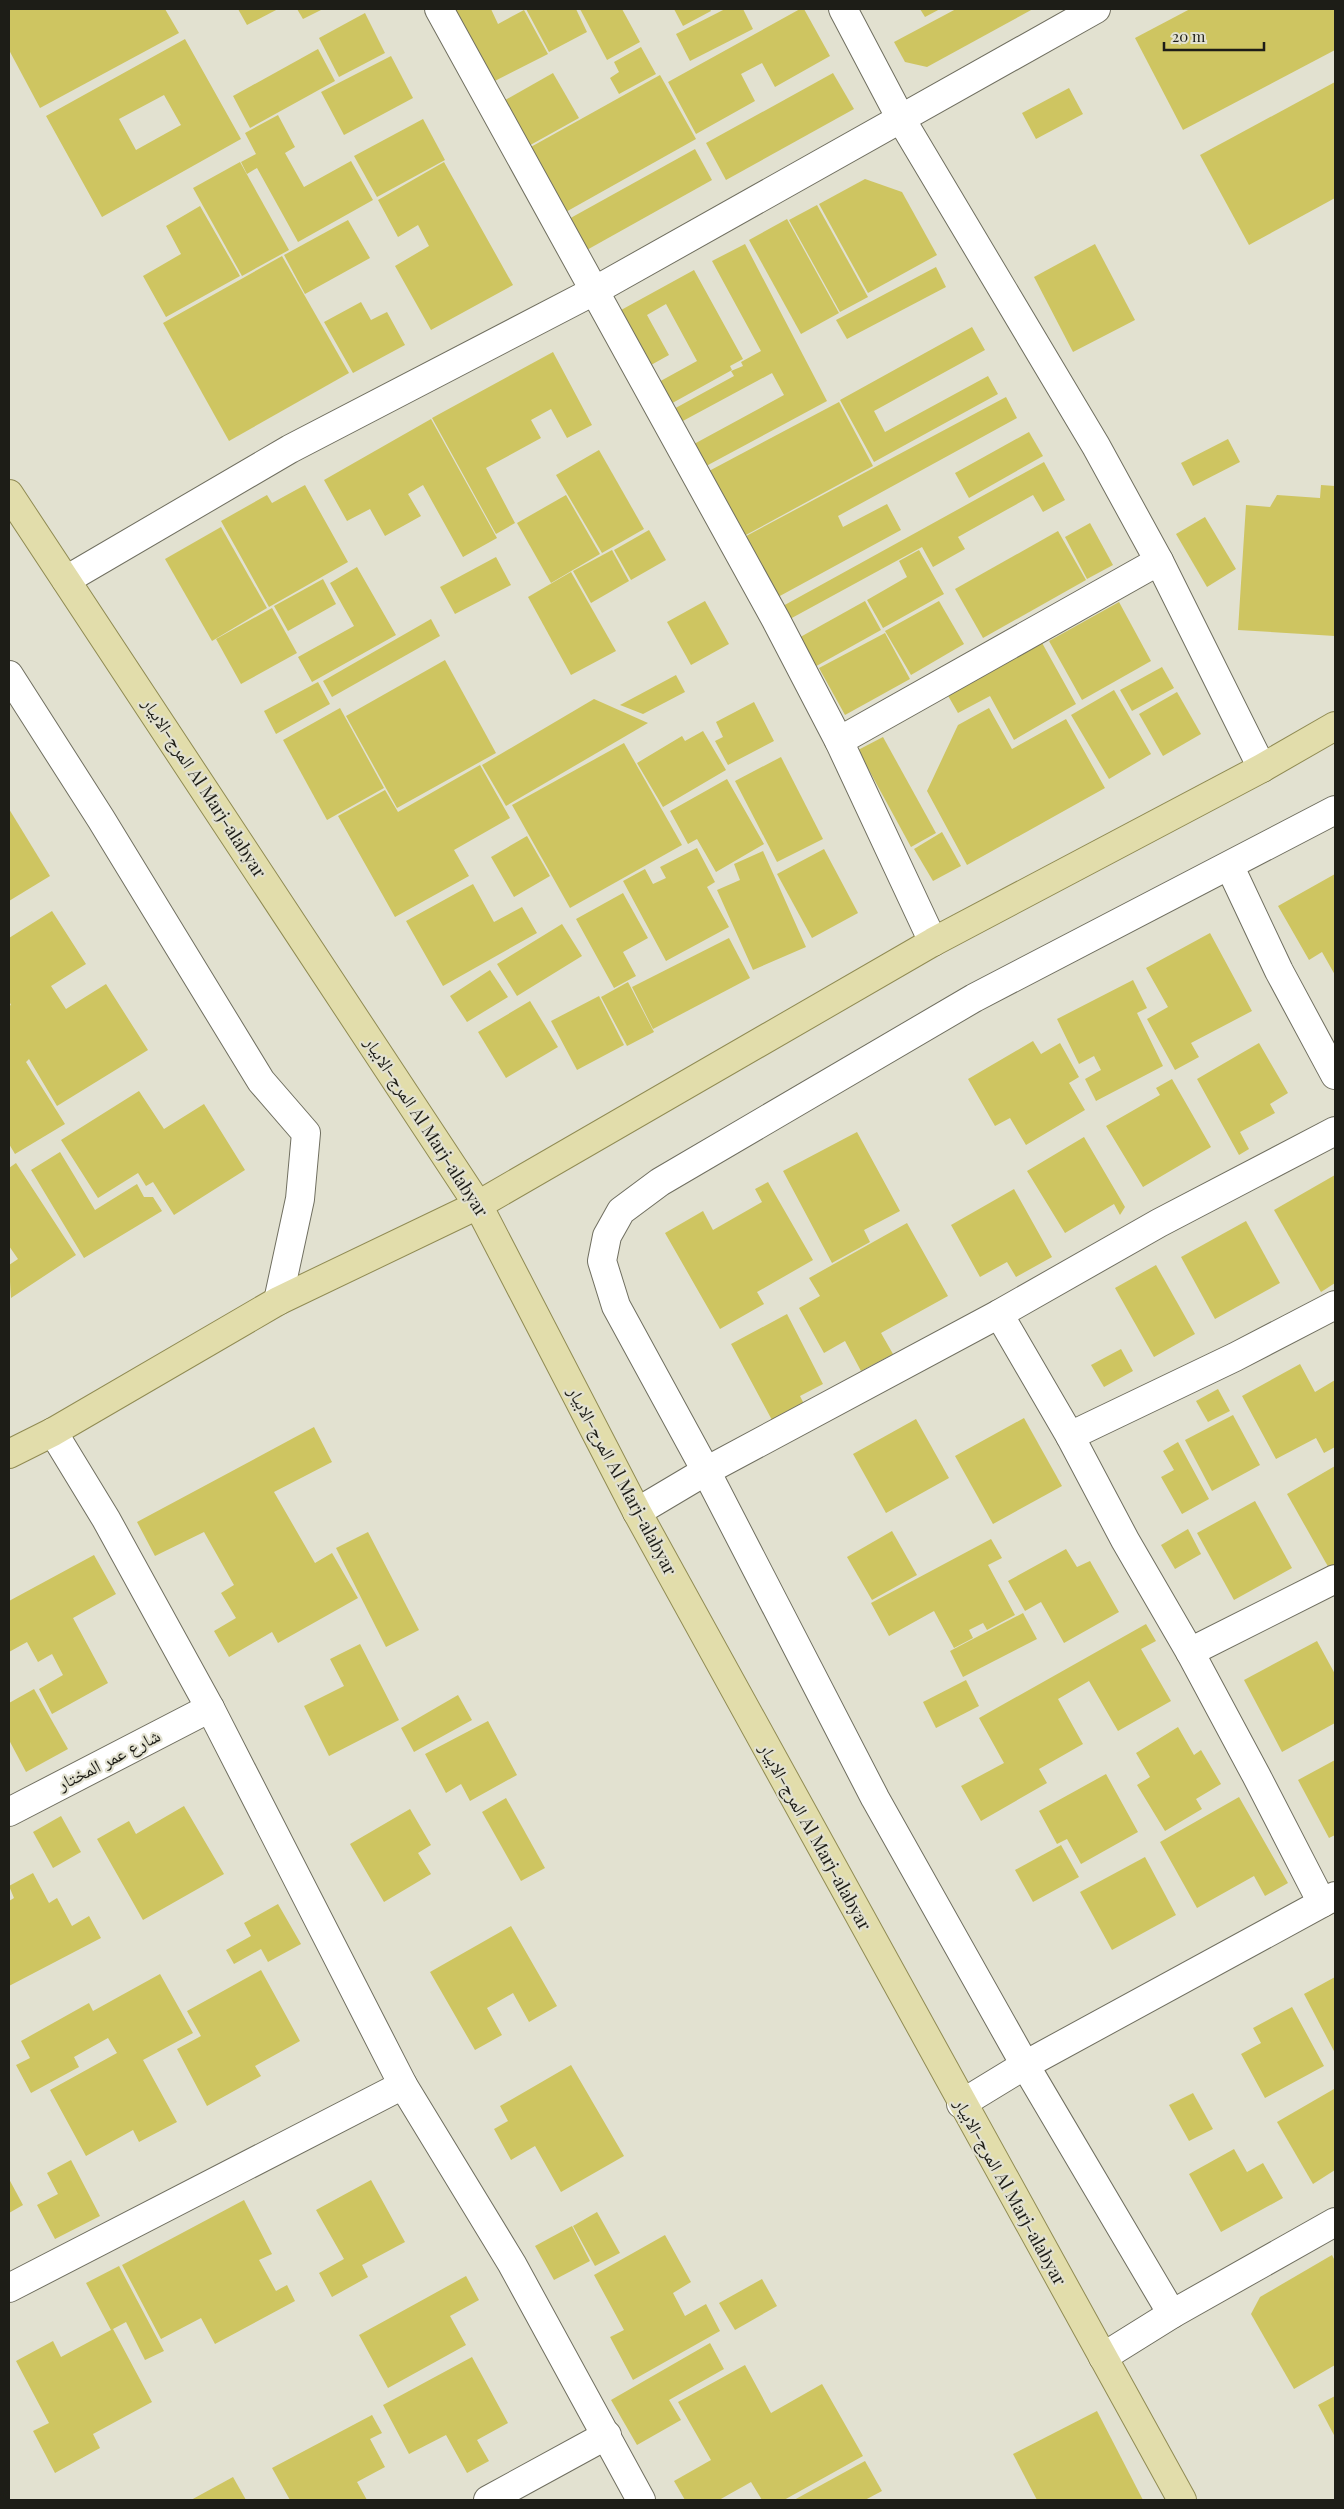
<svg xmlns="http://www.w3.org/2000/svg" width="1344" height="2509" viewBox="0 0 1344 2509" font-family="'Playfair Display','Noto Naskh Arabic',serif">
<rect width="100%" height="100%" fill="#e2e1d0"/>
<!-- building -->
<g fill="#cec561" fill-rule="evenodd">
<polygon points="9,9 165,9 179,33 40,108 9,50"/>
<polygon points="238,9 278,9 247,25"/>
<polygon points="297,9 323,9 303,19"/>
<polygon points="445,9 491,9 498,24 524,10 548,54 485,86"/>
<polygon points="526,9 576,9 587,32 549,52"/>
<polygon points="580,9 622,9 640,42 607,60"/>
<polygon points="674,9 710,9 711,11 683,26"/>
<polygon points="725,9 743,9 753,29 690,61 676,34"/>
<polygon points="800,9 804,9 830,56 775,87 762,63 741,74 755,101 696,134 668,82"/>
<polygon points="920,9 940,9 925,17"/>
<polygon points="956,9 1033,9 927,67 905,62 894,42"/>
<polygon points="1190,9 1335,9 1335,50 1183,130 1135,38"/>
<polygon points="365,13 385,53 339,77 319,38"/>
<path d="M185 39 241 139 102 217 46 116ZM164 95 181 125 136 150 119 119Z"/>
<polygon points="641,47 656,74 619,94 610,78 619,72 614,62"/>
<polygon points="318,49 335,81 250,128 233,96"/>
<polygon points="391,56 413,98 344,135 321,92"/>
<polygon points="553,73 579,118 525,148 500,103"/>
<polygon points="833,73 854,109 726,180 706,143"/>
<polygon points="660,75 696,139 564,213 529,148"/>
<polygon points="1335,82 1335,198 1249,245 1200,155"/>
<polygon points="1069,88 1083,114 1036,139 1022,113"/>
<polygon points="278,115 295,147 285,153 304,187 351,161 373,200 298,242 257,168 247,174 241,162 256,154 245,133"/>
<polygon points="423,119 445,160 377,197 354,156"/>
<polygon points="695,149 712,180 585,251 567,220"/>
<polygon points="240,162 289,250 242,276 193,188"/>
<polygon points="444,162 513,285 431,330 395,266 429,246 418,225 398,237 378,200"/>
<polygon points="865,179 902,192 937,255 868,293 819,204"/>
<polygon points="817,205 868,297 840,312 789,220"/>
<polygon points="200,206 240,276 166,317 143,276 181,254 166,226"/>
<polygon points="787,219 839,313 801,334 749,240"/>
<polygon points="348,220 370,258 305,294 284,255"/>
<polygon points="745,244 827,401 695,472 683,450 784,395 772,373 668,429 661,416 734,376 731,371 743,366 741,362 761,351 712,261"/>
<polygon points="1095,244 1135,320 1073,352 1034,277"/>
<polygon points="282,256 349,373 229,441 163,323"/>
<polygon points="936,267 946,287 847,339 836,320"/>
<polygon points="694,270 743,359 730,366 732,370 658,411 646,389 697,361 666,304 647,315 669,355 642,370 612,315"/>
<polygon points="361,302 371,320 387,312 405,345 353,373 324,322"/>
<polygon points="972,327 985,350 874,411 885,432 988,376 998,394 874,462 840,400"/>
<polygon points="553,352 592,425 567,438 551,409 531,420 541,438 486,468 515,523 496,534 432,418"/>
<polygon points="1006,397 1017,418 838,516 843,527 887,504 901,530 767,603 735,542"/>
<polygon points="839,402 873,466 744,536 709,471"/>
<polygon points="431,419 497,538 463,557 423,485 408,494 421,516 385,536 370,509 347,521 324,480"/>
<polygon points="1029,432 1043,456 969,498 955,473"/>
<polygon points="1228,439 1240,462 1193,486 1181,463"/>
<polygon points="599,450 644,529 602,553 556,475"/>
<polygon points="1044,462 1065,500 1043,512 1033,495 958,537 965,549 933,567 922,547 779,625 772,612"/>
<polygon points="305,485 348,562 269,607 221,521 267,495 272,503"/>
<polygon points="1321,485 1335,486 1335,636 1238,630 1246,505 1270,507 1277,495 1320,498"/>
<polygon points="566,495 600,554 551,583 517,523"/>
<polygon points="1205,517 1236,569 1207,587 1176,534"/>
<polygon points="1090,523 1113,565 1087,579 1065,537"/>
<polygon points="221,527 267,608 212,641 165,559"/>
<polygon points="649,530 666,560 631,580 614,550"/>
<polygon points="1058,531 1086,580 983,638 955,589"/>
<polygon points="612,550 629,581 591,603 573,571"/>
<polygon points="919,550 944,594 883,628 867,600 907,577 899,561"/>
<polygon points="496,557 511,585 455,614 440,587"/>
<polygon points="357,567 396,635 312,682 298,657 354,626 330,583"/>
<polygon points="571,572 616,651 571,675 528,597"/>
<polygon points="323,579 336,604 288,631 274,606"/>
<polygon points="705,601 729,644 691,665 667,622"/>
<polygon points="865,601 881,630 811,669 795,640"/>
<polygon points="939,601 964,644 911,675 885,631"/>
<polygon points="1119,602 1151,661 1082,700 1049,641"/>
<polygon points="272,608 297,653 241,684 216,639"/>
<polygon points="431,619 440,636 332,697 323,681"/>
<polygon points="885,633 910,679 845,715 819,668"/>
<polygon points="1041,641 1076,704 1014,740 990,696 958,713 947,694"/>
<polygon points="445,660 496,753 397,808 346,716"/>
<polygon points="1162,667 1174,688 1132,711 1120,690"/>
<polygon points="676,675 685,692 643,714 620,705"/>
<polygon points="318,682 330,704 276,734 264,711"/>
<polygon points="1114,690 1151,754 1109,779 1071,715"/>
<polygon points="1177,692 1201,734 1163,756 1139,714"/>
<polygon points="594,699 648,723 506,806 482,765"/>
<polygon points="754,702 774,741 728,765 715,741 723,737 716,722"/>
<polygon points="340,708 384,788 327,820 283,740"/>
<polygon points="989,708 1012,749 1066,719 1105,788 967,865 927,791 958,725"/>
<polygon points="703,731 726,770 663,807 637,763 682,736 685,741"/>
<polygon points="883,737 936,833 911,847 858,750"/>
<polygon points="624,743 682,845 570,908 512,805"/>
<polygon points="781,757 823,839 777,862 735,781"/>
<polygon points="480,765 510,818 454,850 469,876 395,917 338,816 385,790 398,812"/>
<polygon points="727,779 764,844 716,872 697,839 688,844 670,811"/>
<polygon points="9,809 50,876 9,901"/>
<polygon points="942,832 961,866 933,881 914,849"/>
<polygon points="527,836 550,876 514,897 491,857"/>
<polygon points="697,848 715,882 707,887 729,927 666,961 623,881 645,869 653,884 666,878 660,867"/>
<polygon points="824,849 858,913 812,938 777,874"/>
<polygon points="763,851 806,947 753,970 717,890 740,880 734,864"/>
<polygon points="1335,874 1335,975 1322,952 1309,960 1278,906"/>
<polygon points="473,884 494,922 522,907 537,933 443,986 406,921"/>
<polygon points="623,893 648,938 623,952 636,976 614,988 576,919"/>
<polygon points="52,911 86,964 51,986 66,1009 106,984 148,1050 57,1106 29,1059 26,1062 65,1124 15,1154 9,1144 9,1006 11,1005 9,1001 9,938"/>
<polygon points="562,924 582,956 517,996 497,964"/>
<polygon points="1210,933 1252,1011 1191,1043 1199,1057 1175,1070 1147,1019 1168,1007 1146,968"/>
<polygon points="729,938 750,978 653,1029 632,987"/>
<polygon points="490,970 508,997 467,1022 450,996"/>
<polygon points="1133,980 1147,1008 1137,1013 1163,1066 1096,1101 1085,1079 1101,1070 1094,1056 1079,1064 1057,1019"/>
<polygon points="628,982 654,1032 627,1046 601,997"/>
<polygon points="599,996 624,1045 577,1070 551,1021"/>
<polygon points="530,1001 558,1047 506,1078 478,1032"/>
<polygon points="1033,1041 1041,1054 1060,1043 1079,1077 1069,1083 1085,1110 1026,1145 1010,1118 995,1126 968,1079"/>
<polygon points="1259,1043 1288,1093 1270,1104 1275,1113 1240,1132 1249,1149 1239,1155 1197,1079"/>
<polygon points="1172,1079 1211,1147 1143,1187 1106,1126 1160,1095 1156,1088"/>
<polygon points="139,1091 164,1129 204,1104 245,1170 174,1215 153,1182 146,1186 138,1173 98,1198 61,1140"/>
<polygon points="857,1132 900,1211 864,1230 870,1242 832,1263 783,1171"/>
<polygon points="1084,1137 1125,1207 1120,1215 1114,1204 1065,1233 1027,1171"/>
<polygon points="60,1152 95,1210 137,1184 144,1197 153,1197 162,1211 84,1258 31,1170"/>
<polygon points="16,1163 76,1255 11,1298 9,1265 18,1259 9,1246 9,1168"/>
<polygon points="1335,1175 1335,1283 1321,1292 1274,1210"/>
<polygon points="768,1182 813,1260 757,1292 764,1304 720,1329 665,1233 703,1211 713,1230 762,1202 755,1189"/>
<polygon points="1014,1189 1052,1257 1016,1277 1007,1262 980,1277 951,1225"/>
<polygon points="1246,1221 1280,1283 1215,1319 1181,1257"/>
<polygon points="907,1223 948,1296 881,1333 893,1354 861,1371 845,1341 824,1353 799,1308 820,1296 809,1278"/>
<polygon points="1156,1265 1195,1334 1154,1357 1115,1288"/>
<polygon points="787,1314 823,1384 800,1396 804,1404 772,1420 731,1344"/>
<polygon points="1121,1349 1133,1371 1104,1387 1091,1365"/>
<polygon points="1300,1364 1315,1392 1335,1380 1335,1447 1324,1453 1316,1438 1276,1459 1242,1396"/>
<polygon points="1218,1389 1230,1411 1208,1422 1196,1401"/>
<polygon points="1233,1415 1260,1465 1212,1491 1185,1440"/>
<polygon points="1024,1418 1062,1486 993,1524 955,1456"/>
<polygon points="916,1419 949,1478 886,1513 853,1454"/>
<polygon points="314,1427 332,1462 274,1492 315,1563 332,1553 358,1598 278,1643 272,1632 229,1657 214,1631 236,1618 221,1593 234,1585 204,1532 155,1556 137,1522"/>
<polygon points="1178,1442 1209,1499 1182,1514 1161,1477 1174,1470 1163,1451"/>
<polygon points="1335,1466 1335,1566 1330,1570 1287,1494"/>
<polygon points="1255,1501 1292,1568 1234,1600 1197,1533"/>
<polygon points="1188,1529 1201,1554 1175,1569 1161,1545"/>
<polygon points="892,1531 917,1575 872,1600 847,1557"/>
<polygon points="368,1532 419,1630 386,1647 336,1548"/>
<polygon points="991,1539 1002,1558 988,1565 1015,1615 987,1630 983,1623 969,1630 973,1638 954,1648 934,1611 889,1636 871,1603"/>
<polygon points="1066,1549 1077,1567 1090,1561 1119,1612 1064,1643 1041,1602 1025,1611 1008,1581"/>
<polygon points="94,1555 116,1594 73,1618 108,1683 52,1714 39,1689 63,1675 52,1654 38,1662 27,1642 9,1652 9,1601"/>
<polygon points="1023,1613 1037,1639 963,1677 950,1651"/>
<polygon points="1146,1624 1156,1641 1141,1649 1171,1701 1118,1731 1089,1681 1058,1699 1083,1744 1039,1769 1047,1783 981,1821 961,1786 1004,1763 979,1718"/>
<polygon points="1317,1641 1335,1674 1335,1723 1282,1752 1244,1680"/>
<polygon points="360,1644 399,1720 329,1756 304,1706 344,1686 330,1659"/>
<polygon points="966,1680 979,1706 936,1728 923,1702"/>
<polygon points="34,1689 68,1749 26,1772 9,1740 9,1703"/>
<polygon points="458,1695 472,1720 414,1752 401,1728"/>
<polygon points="488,1721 517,1775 470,1801 461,1784 446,1793 425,1754"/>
<polygon points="1178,1727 1194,1755 1201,1750 1221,1784 1196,1799 1202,1809 1165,1831 1137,1785 1150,1777 1136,1753"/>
<polygon points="1335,1760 1335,1835 1329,1838 1298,1780"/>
<polygon points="1106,1774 1138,1832 1081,1864 1067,1839 1057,1844 1039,1811"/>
<polygon points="1239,1797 1288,1883 1265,1896 1254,1876 1197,1908 1160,1842"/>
<polygon points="506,1798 545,1868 521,1881 482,1812"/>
<polygon points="184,1806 224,1874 143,1920 97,1839 129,1821 136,1834"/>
<polygon points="410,1809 431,1845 418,1853 431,1874 384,1902 350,1844"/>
<polygon points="61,1816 81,1852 53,1868 33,1832"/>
<polygon points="1061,1845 1079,1877 1033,1902 1015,1870"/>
<polygon points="1145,1857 1176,1915 1112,1950 1080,1892"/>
<polygon points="33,1873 49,1903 57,1898 72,1926 89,1916 101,1938 9,1986 9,1901 14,1898 9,1886"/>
<polygon points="278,1904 301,1944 268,1962 261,1949 234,1964 226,1950 251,1936 244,1923"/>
<polygon points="511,1926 557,2006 529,2022 513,1993 487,2008 502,2035 475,2050 430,1972"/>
<polygon points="261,1970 300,2041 255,2066 261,2076 207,2106 177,2049 201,2036 187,2011"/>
<polygon points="160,1974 193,2033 143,2060 177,2122 139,2142 133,2130 86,2156 50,2090 117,2053 108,2038 74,2057 79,2067 31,2093 16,2065 30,2058 21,2041 89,2003 93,2011"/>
<polygon points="1335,1977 1335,2053 1304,1994"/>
<polygon points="1292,2007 1324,2066 1265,2098 1241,2054 1261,2043 1253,2028"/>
<polygon points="571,2065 624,2156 561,2192 535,2146 511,2160 494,2129 508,2121 500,2106"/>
<polygon points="1334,2089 1335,2170 1313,2184 1277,2122"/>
<polygon points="1193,2093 1213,2129 1189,2141 1169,2105"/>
<polygon points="1234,2149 1247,2172 1263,2163 1283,2198 1221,2232 1189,2174"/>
<polygon points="71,2160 100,2216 55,2239 37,2205 58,2194 47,2173"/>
<polygon points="9,2179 23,2205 9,2213"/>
<polygon points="371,2180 405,2242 362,2265 368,2277 332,2297 319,2273 344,2259 316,2210"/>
<polygon points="244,2200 272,2254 259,2260 276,2291 287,2285 295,2301 215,2344 201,2318 161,2339 122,2265"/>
<polygon points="597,2212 620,2253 595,2266 573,2226"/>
<polygon points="572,2226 590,2261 554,2280 535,2246"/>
<polygon points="665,2235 691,2282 673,2293 685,2316 706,2304 720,2331 633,2380 610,2337 624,2330 594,2275"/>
<polygon points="1332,2255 1335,2261 1335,2365 1294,2389 1251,2314 1260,2297"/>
<polygon points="119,2266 164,2351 145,2360 126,2322 113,2329 152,2402 93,2434 100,2448 55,2473 33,2431 49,2423 16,2361 53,2341 61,2357 111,2330 86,2283"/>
<polygon points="466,2276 479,2300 450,2316 466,2345 388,2388 359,2335"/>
<polygon points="762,2279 777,2306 735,2330 719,2303"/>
<polygon points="710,2343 724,2369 669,2400 681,2420 637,2445 611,2400"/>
<polygon points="472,2357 508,2423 477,2440 489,2461 467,2473 446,2435 409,2454 383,2405"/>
<polygon points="745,2365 771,2413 822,2384 863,2456 784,2500 762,2500 751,2482 719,2500 685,2500 674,2481 711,2460 678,2402"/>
<polygon points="1335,2396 1335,2437 1318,2405"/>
<polygon points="1097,2411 1143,2500 1037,2500 1013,2454"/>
<polygon points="372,2415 382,2433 370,2439 385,2467 357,2482 367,2500 290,2500 272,2468"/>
<polygon points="865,2461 882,2491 865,2500 794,2500"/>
<polygon points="233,2477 246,2500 191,2500"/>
</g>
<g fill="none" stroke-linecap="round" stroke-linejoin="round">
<defs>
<g id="minor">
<polyline points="439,9 776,620 839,741 933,942"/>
<polyline points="843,9 901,119 1096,446 1159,561 1262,768"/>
<polyline points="66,580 290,449 594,291 1096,9"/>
<polyline points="9,675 101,819 261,1081 306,1133 300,1199 278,1301"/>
<polyline points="839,741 1159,561"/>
<polyline points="1230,867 1279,971 1335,1075"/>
<polyline points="999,1314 1070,1436 1125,1540 1190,1652 1256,1775 1322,1903"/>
<polyline points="53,1432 106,1519 210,1708 403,2085 512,2264 641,2500"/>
<polyline points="1070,1436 1235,1357 1335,1305"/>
<polyline points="637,1512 706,1471 999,1314 1159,1223 1335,1131"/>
<polyline points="1190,1652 1335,1579"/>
<polyline points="9,1812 210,1708"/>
<polyline points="961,2104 1025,2065 1335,1896"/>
<polyline points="9,2288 403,2085"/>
<polyline points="1172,2314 1025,2065 875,1798 706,1471 616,1306 602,1261 607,1236 621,1211 660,1182 974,998 1335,810"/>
<polyline points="1103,2357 1172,2314 1335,2222"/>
<polyline points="488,2500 607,2435"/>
</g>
<g id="primary">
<polyline points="9,494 478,1205 637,1512 1182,2500"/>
<polyline points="9,1454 53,1432 278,1301 478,1205 933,942 1262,768 1335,726"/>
</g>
</defs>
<!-- minor casing -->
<use href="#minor" stroke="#706f60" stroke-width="30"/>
<!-- primary casing -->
<use href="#primary" stroke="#908b53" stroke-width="30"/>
<!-- minor -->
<use href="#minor" stroke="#fff" stroke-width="28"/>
<!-- primary -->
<use href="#primary" stroke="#e2ddab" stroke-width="28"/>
</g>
<g text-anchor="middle" stroke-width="4.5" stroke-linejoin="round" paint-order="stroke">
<!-- street labels -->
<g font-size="18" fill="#1d1d17" stroke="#e2e1d0">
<text transform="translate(204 788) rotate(57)" y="6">المرج-الابيار Al Marj-alabyar</text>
<text transform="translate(426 1127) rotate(57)" y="6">المرج-الابيار Al Marj-alabyar</text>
<text transform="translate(622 1481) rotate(62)" y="6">المرج-الابيار Al Marj-alabyar</text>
<text transform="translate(109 1760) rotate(-27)" y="6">شارع عمر المختار</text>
<text transform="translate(815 1837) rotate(61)" y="6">المرج-الابيار Al Marj-alabyar</text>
<text transform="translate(1010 2192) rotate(61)" y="6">المرج-الابيار Al Marj-alabyar</text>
</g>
</g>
<!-- border -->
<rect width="1344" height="2509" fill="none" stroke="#1d1d17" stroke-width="20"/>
<!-- scale -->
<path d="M1164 42v8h100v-8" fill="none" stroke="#1d1d17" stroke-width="2.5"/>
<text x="1172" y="42" font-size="15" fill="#1d1d17" stroke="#e2e1d0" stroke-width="4" paint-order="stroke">20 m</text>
</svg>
